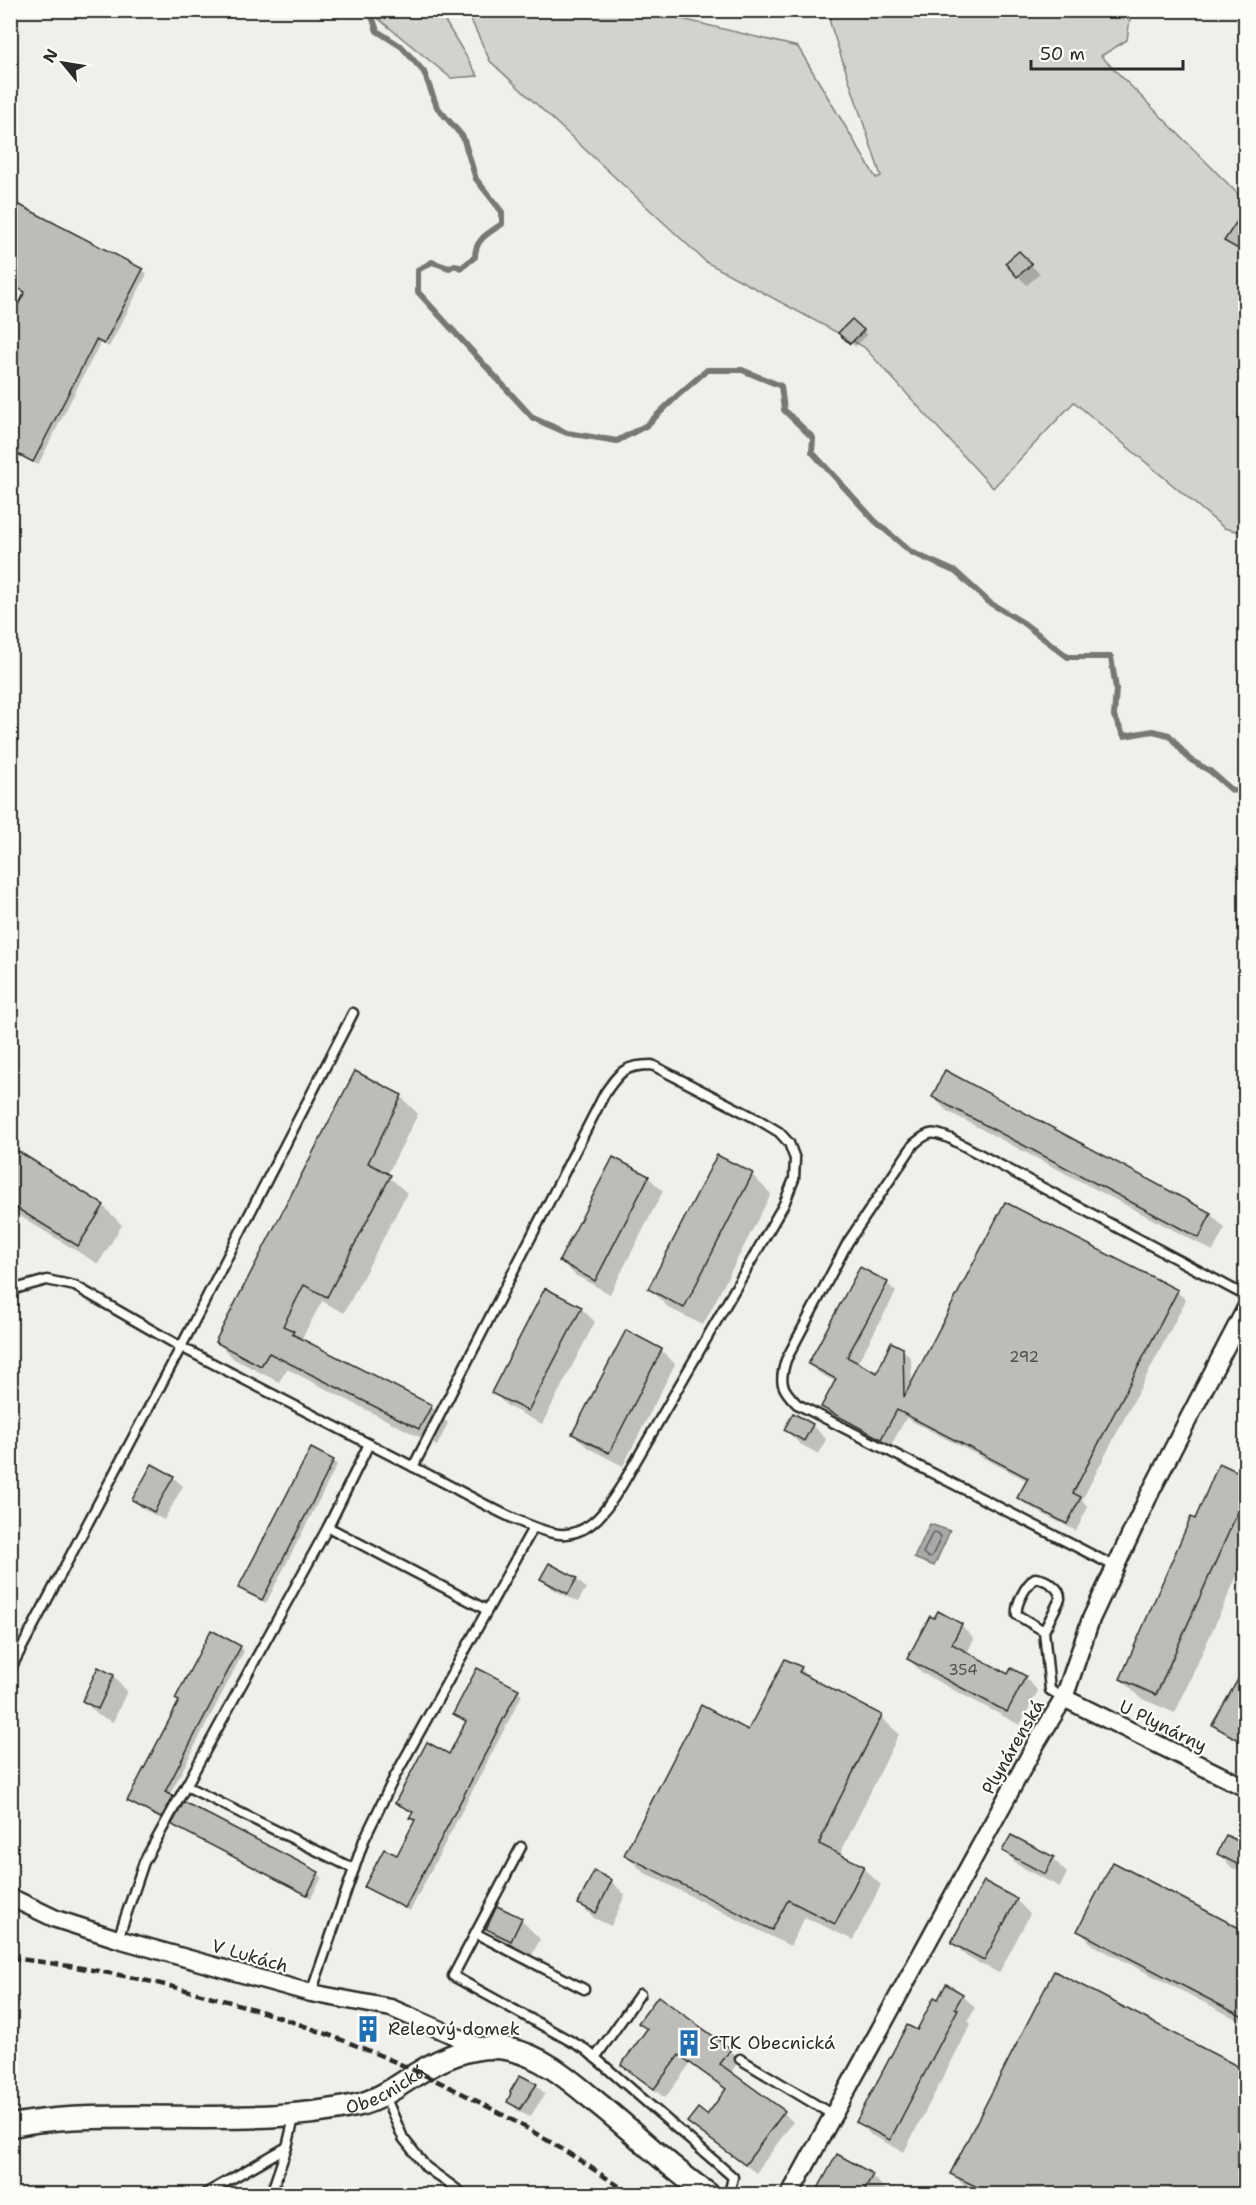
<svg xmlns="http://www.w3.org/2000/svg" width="1256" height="2205" viewBox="0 0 1256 2205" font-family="'Shantell Sans',sans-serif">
<rect width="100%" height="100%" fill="#f0efeb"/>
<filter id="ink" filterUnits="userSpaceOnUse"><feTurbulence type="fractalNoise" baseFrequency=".0167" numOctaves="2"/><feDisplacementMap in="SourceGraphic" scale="12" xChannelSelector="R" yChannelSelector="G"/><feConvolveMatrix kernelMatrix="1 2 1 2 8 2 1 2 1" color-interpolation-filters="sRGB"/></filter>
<g filter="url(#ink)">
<!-- green -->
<g fill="#d3d2cf" stroke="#7f7e7d" stroke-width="1.5">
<polygon points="369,11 439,11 478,76 451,78"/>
<polygon points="467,11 649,11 798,47 876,178 881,176 830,23 832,11 1131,11 1127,40 1101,56 1245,201 1245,533 1224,528 1074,402 993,488 864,347 706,262 490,61"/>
</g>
<!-- water -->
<polygon fill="#aaa9a7" stroke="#777775" stroke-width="1.5" points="930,1524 950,1531 934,1566 914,1558"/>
<!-- shadow -->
<g fill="#0003">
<polygon points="10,202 143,270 147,274 109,347 100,343 38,465 10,451 10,323 26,293 10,285"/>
<polygon points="1019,253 1040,274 1027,285 1018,276"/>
<polygon points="852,321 867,335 855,347 840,333"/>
<polygon points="401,1097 418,1114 387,1175 407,1193 344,1313 322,1301 301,1340 431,1406 448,1423 437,1446 287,1369 279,1382 234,1359 216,1341"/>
<polygon points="933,1097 1210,1214 1225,1228 1213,1251 947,1111"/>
<polygon points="10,1148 103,1206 122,1225 98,1264 10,1210"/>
<polygon points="752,1175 771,1194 703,1325 669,1308 650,1289"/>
<polygon points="648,1177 663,1191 610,1294 575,1275 561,1261"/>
<polygon points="887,1283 896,1292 857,1364 878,1375 902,1349 911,1358 912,1386 1177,1292 1186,1300 1082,1500 1088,1507 1076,1531 1028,1506 1019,1498 1028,1481 906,1418 890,1447 832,1416 823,1407 836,1382 819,1373 810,1364"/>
<polygon points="581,1308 595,1322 542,1424 507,1406 493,1392"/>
<polygon points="661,1350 675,1364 623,1466 588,1448 574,1434"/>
<polygon points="812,1425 826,1439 819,1454 800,1444 786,1430"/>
<polygon points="1246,1450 1246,1556 1175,1713 1140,1698 1121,1679 1196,1521 1236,1472"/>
<polygon points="333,1461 337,1465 266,1603 244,1592 240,1588"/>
<polygon points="173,1477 183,1486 164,1520 143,1509 134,1500"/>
<polygon points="542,1579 576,1579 586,1588 578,1602 551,1588"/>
<polygon points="935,1620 961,1625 974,1639 967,1653 1009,1676 1025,1677 1038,1691 1020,1725 922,1673 909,1659"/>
<polygon points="240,1647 244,1651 169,1796 176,1802 165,1822 133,1805 129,1800 180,1702 177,1699"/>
<polygon points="786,1661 801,1669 814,1682 881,1717 899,1734 839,1856 863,1868 881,1885 853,1940 805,1917 790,1946 643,1872 626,1855 749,1732"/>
<polygon points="1246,1670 1246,1745 1214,1725"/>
<polygon points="113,1676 127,1691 113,1722 98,1715 84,1701"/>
<polygon points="518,1691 522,1695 410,1911 370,1890 366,1886 398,1857 416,1822 411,1817 414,1813 397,1803 450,1756 467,1722 455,1714"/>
<polygon points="174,1824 318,1873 322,1877 311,1898 178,1828"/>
<polygon points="1227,1837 1246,1846 1246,1874 1232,1868 1218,1853"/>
<polygon points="1004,1851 1053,1859 1067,1873 1060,1887 1018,1865"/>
<polygon points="1113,1864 1246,1933 1246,2024 1093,1945 1079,1931"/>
<polygon points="611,1881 625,1895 611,1926 594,1918 580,1904"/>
<polygon points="1016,1900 1030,1914 999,1973 967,1957 953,1943"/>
<polygon points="521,1920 540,1939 530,1959 507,1948 488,1929"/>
<polygon points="1054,1973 1246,2072 1246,2194 980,2194 966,2188 952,2173"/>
<polygon points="962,1995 975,2008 968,2021 971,2024 904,2152 871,2135 858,2121 939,2001"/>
<polygon points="658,1998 730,2050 740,2060 730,2073 784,2113 793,2122 756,2173 699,2131 689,2122 707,2117 727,2091 690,2064 665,2098 633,2074 623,2065 648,2030 640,2023"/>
<polygon points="536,2085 545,2094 530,2117 518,2111 509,2101"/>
<polygon points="838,2156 872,2176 886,2190 884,2194 817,2194"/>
</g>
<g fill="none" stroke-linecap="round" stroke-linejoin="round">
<!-- shore -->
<polygon stroke="#5e5d5d" stroke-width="1.5" points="935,1532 939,1534 941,1537 932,1556 929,1558 923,1553 932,1534"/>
<!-- stream -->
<path stroke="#777775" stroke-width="6" d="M370 10 377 31 402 47 424 72 437 107 463 137 476 179 502 212V224C489 233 475 239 475 257L461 268 455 265 449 268 432 262 418 270V292L533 418 567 433 617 441 647 425 677 396 707 370H742L781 386 784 410 813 438 812 452 875 521 911 552 956 572 990 603 1022 622 1068 657H1111L1116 689 1114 716 1124 736 1153 731 1169 735 1189 759 1210 771 1232 790 1246 793"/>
</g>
<!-- building -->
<g fill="#bdbcb8" stroke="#2b2b2b" stroke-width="1.5">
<polygon points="10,200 143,269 104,344 96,340 33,462 10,450 10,320 25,292 10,284"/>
<polygon points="1245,209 1245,253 1224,241"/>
<polygon points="1019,251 1032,264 1017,277 1005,263"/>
<polygon points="852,319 864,330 850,344 838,333"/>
<polygon points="945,1070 1211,1213 1199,1238 932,1097"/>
<polygon points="355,1071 402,1095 368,1163 391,1175 327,1297 304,1285 283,1326 294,1331 292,1334 432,1405 419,1429 269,1353 261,1366 215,1342"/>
<polygon points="10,1146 104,1205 78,1246 10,1204"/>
<polygon points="717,1155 753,1173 684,1308 648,1289"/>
<polygon points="613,1157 649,1176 595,1281 559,1261"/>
<polygon points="1005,1202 1178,1290 1073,1493 1081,1497 1067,1524 1017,1498 1028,1478 897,1410 881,1439 821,1407 836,1379 808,1364 860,1267 888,1282 847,1357 877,1373 891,1342 903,1348 904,1397"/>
<polygon points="545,1288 582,1307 528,1411 491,1393"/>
<polygon points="626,1330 662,1349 609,1453 572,1434"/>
<polygon points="793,1413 813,1424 804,1441 784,1430"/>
<polygon points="311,1448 334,1460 262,1600 238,1588"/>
<polygon points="1219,1463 1245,1475 1245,1496 1156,1695 1120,1679 1191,1517 1195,1519"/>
<polygon points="152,1464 174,1476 154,1512 132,1500"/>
<polygon points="549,1563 577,1578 568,1594 540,1579"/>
<polygon points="938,1611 962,1624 952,1644 1008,1674 1011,1668 1026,1676 1007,1712 907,1659 930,1616 934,1618"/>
<polygon points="211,1630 241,1646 165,1792 173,1796 161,1818 127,1801 179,1701 175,1699"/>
<polygon points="785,1659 802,1667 799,1672 882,1715 830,1818 819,1844 864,1866 835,1924 788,1900 772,1930 624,1855 701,1705 748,1730"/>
<polygon points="98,1667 114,1675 98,1709 82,1701"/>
<polygon points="1245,1667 1245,1744 1212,1725"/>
<polygon points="477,1668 519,1689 405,1908 364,1887 384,1849 397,1855 415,1820 409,1818 413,1812 395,1803 427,1742 449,1754 466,1721 453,1714"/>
<polygon points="184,1802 319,1872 307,1895 174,1826 172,1824"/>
<polygon points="1011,1835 1054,1857 1045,1874 1002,1851"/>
<polygon points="1226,1835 1245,1845 1245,1868 1217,1854"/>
<polygon points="1113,1862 1245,1931 1245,2018 1077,1931"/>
<polygon points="594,1871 612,1880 596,1913 578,1904"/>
<polygon points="984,1881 1017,1899 984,1960 951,1943"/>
<polygon points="497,1906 522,1918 511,1941 486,1929"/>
<polygon points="1054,1971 1245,2070 1245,2194 992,2194 950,2174"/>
<polygon points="946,1984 963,1994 955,2008 958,2009 890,2140 856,2122 907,2025 917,2030 934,1997 938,1999"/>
<polygon points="658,1996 731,2049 720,2064 785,2111 745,2165 687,2122 698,2108 707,2115 726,2089 679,2055 654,2089 621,2065 647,2029 638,2023"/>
<polygon points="520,2075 537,2084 520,2109 507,2102 511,2093 510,2092"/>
<polygon points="837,2154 873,2174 862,2194 815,2194"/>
</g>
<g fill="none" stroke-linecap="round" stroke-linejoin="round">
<defs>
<g id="service">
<polyline points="10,1293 18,1288 47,1280 75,1286 181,1347 353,1013"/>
<polyline points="328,1527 487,1610"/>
<path d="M1116 1567 797 1404C781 1388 779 1382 786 1360L848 1242 914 1144C929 1131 933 1131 951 1139L1246 1296"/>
<path d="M1044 1631 1017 1615C1015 1604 1026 1585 1035 1578 1046 1579 1061 1588 1060 1599L1044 1631 1050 1690 1064 1698"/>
<path d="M10 1670 181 1347C265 1390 349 1434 433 1477 462 1491 537 1537 566 1534 594 1532 609 1505 622 1485L784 1204 794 1179 795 1159 789 1143 779 1132 759 1120 652 1065C625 1065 620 1071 605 1093L413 1467"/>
<polyline points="521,1847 453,1976 585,2049 733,2177 729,2194"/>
<polyline points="354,1869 186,1786 328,1527 369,1444"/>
<polyline points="475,1933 584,1989"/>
<polyline points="118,1939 144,1862 186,1786"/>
<polyline points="311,1993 364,1840 394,1778 533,1528"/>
<polyline points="595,2058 640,1994"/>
<polyline points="740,2059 833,2115"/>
<polyline points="385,2096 403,2138 426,2167 463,2194"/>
<polyline points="205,2194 287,2147"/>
<polyline points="271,2194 287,2147 295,2114"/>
</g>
<g id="minor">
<polyline points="1064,1698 1246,1788"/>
<polyline points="10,1897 56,1919 118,1939 311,1993 391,2008 480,2047"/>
<polyline points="790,2194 1037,1742 1064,1698 1091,1619 1151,1491 1246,1308"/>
</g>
<g id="tertiary">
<path id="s1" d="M10 2126C51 2117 95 2117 137 2117 210 2117 286 2121 358 2105 381 2099 399 2085 418 2073 444 2057 477 2043 508 2049 544 2056 572 2082 600 2105 636 2134 670 2168 708 2194"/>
</g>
</defs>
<!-- service casing -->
<use href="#service" stroke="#2b2b2b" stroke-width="13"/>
<!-- minor casing -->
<use href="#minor" stroke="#2b2b2b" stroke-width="21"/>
<!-- tertiary casing -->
<use href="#tertiary" stroke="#2b2b2b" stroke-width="26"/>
<!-- service -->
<use href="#service" stroke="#fdfcf7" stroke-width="8"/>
<!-- minor -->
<use href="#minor" stroke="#fdfcf7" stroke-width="16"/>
<!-- tertiary -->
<use href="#tertiary" stroke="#fdfcf7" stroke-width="21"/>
<!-- rail -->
<path stroke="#2b2b2b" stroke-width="4.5" stroke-dasharray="9 4.5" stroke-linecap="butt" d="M10 1958C233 1983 448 2066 630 2194"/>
</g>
</g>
<!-- icons -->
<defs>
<symbol id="building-bare" viewBox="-9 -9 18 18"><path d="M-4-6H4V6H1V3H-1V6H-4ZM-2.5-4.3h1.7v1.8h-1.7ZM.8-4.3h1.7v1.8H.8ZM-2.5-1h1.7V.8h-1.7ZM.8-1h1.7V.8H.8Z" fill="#1f6fb2" stroke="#fdfcf7" stroke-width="2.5" paint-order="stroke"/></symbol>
</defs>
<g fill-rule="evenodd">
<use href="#building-bare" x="349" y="2010" width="38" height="38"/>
<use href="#building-bare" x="670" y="2024" width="38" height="38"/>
</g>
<g text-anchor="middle" stroke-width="4.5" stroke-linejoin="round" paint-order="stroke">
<!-- number labels -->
<g font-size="15" fill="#504f4e">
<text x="1024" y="1362">292</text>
<text x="963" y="1675">354</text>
</g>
<!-- street labels -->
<g font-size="18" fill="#2b2b2b" stroke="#fdfcf7">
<text transform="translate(1163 1726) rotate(26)" y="6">U Plynárny</text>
<text transform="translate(1013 1747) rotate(-60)" y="6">Plynárenská</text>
<text transform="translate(250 1956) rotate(16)" y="6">V Lukách</text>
<text dy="6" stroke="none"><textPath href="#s1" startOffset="381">Obecnická</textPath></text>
</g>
<!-- poi labels -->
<g font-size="18" fill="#2b2b2b" stroke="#fdfcf7" text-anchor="start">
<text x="388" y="2035">Releový domek</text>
<text x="709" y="2049">STK Obecnická</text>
</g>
</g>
<!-- margin -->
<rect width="1256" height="2205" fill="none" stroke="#fdfcf7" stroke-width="36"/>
<rect x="18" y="18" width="1220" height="2169" fill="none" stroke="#2b2b2b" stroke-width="2" filter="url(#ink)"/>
<!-- north arrow -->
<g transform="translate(63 63) rotate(300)" stroke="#fdfcf7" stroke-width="4.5" paint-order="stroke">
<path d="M0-4.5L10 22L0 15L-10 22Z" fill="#2b2b2b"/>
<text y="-9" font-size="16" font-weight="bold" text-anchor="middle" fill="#2b2b2b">N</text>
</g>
<!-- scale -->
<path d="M1031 60v9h152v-9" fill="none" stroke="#2b2b2b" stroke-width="3"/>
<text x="1040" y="60" font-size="18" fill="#2b2b2b" stroke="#fdfcf7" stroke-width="4.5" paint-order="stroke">50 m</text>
</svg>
